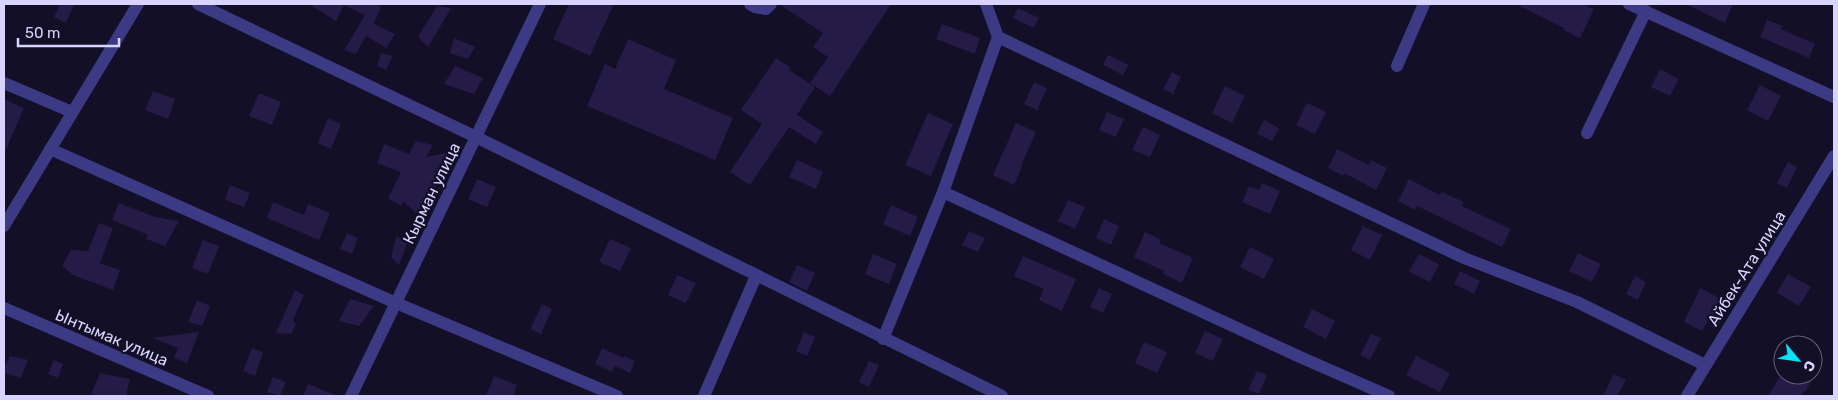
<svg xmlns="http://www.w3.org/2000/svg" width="1838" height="400" viewBox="0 0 1838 400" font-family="Rubik,sans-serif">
<rect width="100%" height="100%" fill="#130f26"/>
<!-- building -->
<g fill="#241b47">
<polygon points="60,4 74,4 66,23 54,17"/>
<polygon points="309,4 375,4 381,6 374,24 395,34 386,48 366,36 356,54 344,50 365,15 344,5 336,21"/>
<polygon points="569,4 614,4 590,56 553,39"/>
<polygon points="779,4 891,4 830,96 810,83 828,57 813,47 823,33"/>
<polygon points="1516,4 1583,4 1594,9 1580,38 1564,30 1564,28"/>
<polygon points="1686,4 1733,4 1725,23"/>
<polygon points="437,6 451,8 428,47 418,37"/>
<polygon points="1018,8 1039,18 1033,28 1013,18"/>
<polygon points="1767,20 1783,26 1781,29 1815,44 1809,58 1760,37"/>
<polygon points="942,24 980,38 975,54 936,39"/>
<polygon points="454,38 475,47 468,59 450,53"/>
<polygon points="628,39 676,60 664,89 733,118 715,160 587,106 605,64 615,69"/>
<polygon points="381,53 393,56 386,70 377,66"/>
<polygon points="1108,55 1129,65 1123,75 1103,65"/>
<polygon points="776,58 790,67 789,70 815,87 797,115 823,132 816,144 789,127 750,185 730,172 762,124 741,110"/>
<polygon points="455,66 483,78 474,94 444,84"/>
<polygon points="1660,69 1679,79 1670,96 1651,87"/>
<polygon points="1172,72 1181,77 1173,94 1163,89"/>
<polygon points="1034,82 1047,88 1037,110 1024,104"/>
<polygon points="1760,85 1781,96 1768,121 1747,110"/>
<polygon points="1225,86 1245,96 1232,123 1212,113"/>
<polygon points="153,91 175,99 168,119 145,110"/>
<polygon points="259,93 281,102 272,125 249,116"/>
<polygon points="4,99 24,108 4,154"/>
<polygon points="1307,103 1326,112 1315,134 1296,125"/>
<polygon points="1107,112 1124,119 1116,137 1099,130"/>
<polygon points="928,113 953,124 931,176 905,165"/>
<polygon points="328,118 341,124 331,149 318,143"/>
<polygon points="1264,120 1279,128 1272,141 1257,134"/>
<polygon points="1016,123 1036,132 1021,166 1022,167 1014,185 993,175"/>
<polygon points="1143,127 1160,135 1150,157 1132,150"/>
<polygon points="416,141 433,145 426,157 450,152 422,218 403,201 401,206 388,198 401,172 377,163 384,144 409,154"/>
<polygon points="1337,149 1369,165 1371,160 1387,168 1376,190 1344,173 1343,176 1328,168"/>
<polygon points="797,160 823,172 816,189 789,177"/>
<polygon points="1788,162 1797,167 1787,188 1777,183"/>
<polygon points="477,179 496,187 487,207 468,199"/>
<polygon points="1409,179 1440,195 1442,192 1464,202 1462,206 1511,229 1502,247 1417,206 1415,210 1398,201"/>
<polygon points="1262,183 1280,191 1270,214 1242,202 1249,186 1259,190"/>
<polygon points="230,185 250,193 244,207 225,200"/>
<polygon points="1068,200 1085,207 1075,229 1058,221"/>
<polygon points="273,202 304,215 308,204 330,213 319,240 267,218"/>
<polygon points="119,203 155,217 179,221 165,246 146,239 148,235 112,220"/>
<polygon points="891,205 918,217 910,236 883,224"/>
<polygon points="1104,219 1119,226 1111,245 1096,238"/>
<polygon points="99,223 113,228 100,263 120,270 113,290 73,275 62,266 71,250 88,251"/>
<polygon points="1363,226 1382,235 1370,260 1351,250"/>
<polygon points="969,231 985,238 978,252 962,245"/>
<polygon points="1145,232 1161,240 1159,243 1193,258 1182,283 1163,274 1164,271 1134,257"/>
<polygon points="347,233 358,238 352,254 340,249"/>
<polygon points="396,237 408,241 399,265 391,257"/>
<polygon points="610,239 631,248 620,271 599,262"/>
<polygon points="203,240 219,246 208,274 192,268"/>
<polygon points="1250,247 1274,259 1264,279 1240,267"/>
<polygon points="1578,253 1601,264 1592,282 1569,271"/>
<polygon points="873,254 897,264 889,284 865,274"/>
<polygon points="1419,254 1439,264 1430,282 1409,272"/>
<polygon points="1023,256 1076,279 1062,311 1039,300 1044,289 1014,276"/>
<polygon points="797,265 815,273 807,291 789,282"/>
<polygon points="1460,271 1480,281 1474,294 1454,284"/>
<polygon points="1788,274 1811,287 1799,306 1777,293"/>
<polygon points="677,275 696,283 686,303 668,295"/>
<polygon points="1635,276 1646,282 1638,300 1626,294"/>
<polygon points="1099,288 1112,294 1103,313 1090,307"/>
<polygon points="1700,288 1729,303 1719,324 1709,319 1702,331 1684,322"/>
<polygon points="295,290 304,295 293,320 296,324 291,334 276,333"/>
<polygon points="350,299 374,306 359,326 339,321"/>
<polygon points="197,300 210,306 202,326 188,322"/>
<polygon points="542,304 552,309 541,334 530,329"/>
<polygon points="1312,309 1335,321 1326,339 1303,327"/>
<polygon points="1205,331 1223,339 1213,361 1195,353"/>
<polygon points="199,332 187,363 174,358 178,348 152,338"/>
<polygon points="804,332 815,337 807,356 796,351"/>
<polygon points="1371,334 1381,338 1370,360 1360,355"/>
<polygon points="1144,342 1167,352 1157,373 1135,363"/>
<polygon points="252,348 262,352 262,356 255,376 243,371"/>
<polygon points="602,348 623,358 624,356 635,361 630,373 615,366 612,372 595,364"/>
<polygon points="10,356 28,360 21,378 4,373 4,368"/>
<polygon points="1416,356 1450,373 1440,392 1406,375"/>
<polygon points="54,360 63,364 58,378 48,374"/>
<polygon points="869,361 879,365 869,387 859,382"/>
<polygon points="1257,371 1267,375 1259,394 1248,390"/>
<polygon points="100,373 130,379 126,396 99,396 91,394"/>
<polygon points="1614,374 1626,380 1617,396 1603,396"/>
<polygon points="1781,375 1815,375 1805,392 1804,391 1800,396 1768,396"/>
<polygon points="494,376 517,385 513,396 486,396"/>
<polygon points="273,377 286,382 280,396 267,392"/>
<polygon points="308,384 338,396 303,396"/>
</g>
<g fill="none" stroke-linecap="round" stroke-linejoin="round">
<!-- minor -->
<g stroke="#3d3a85" stroke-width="12">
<polyline points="198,4 476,137 1002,396"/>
<polyline points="750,4 755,7 766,9 771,4"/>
<polyline points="1629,4 1834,97"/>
<polyline points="998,37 1464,258 1577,302 1705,365"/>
<polyline points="1397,66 1424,4"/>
<polyline points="4,83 72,112"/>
<polyline points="1587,133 1646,11"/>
<polyline points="50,149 396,303 617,396"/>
<polyline points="943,192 1300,357 1389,396"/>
<polyline points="4,226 138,4"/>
<polyline points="4,308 208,396"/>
<polyline points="883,339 943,192 998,37 986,4"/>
<polyline points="351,396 540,4"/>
<polyline points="704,396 756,276"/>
<polyline points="1687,396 1834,156"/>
</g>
</g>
<g text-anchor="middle" stroke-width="4.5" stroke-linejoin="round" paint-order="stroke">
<!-- street labels -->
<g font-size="16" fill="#d9d4ff" stroke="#130f26">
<text transform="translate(431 193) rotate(-64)" y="6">Кырман улица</text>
<text transform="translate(1746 268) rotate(-58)" y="6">Айбек-Ата улица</text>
<text transform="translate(112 337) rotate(23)" y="6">Ынтымак улица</text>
</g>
</g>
<!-- border -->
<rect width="1838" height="400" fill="none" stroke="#d9d4ff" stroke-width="10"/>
<!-- north arrow -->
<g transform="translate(1798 360) rotate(119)"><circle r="24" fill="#130f26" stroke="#625e7d"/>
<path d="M0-4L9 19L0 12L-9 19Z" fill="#00e5ff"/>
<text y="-8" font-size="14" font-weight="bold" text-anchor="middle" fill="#d9d4ff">С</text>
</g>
<!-- scale -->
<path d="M18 38v8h101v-8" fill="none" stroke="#d9d4ff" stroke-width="2.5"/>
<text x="25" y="38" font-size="15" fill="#d9d4ff" stroke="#130f26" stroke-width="4" paint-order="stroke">50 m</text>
</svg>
